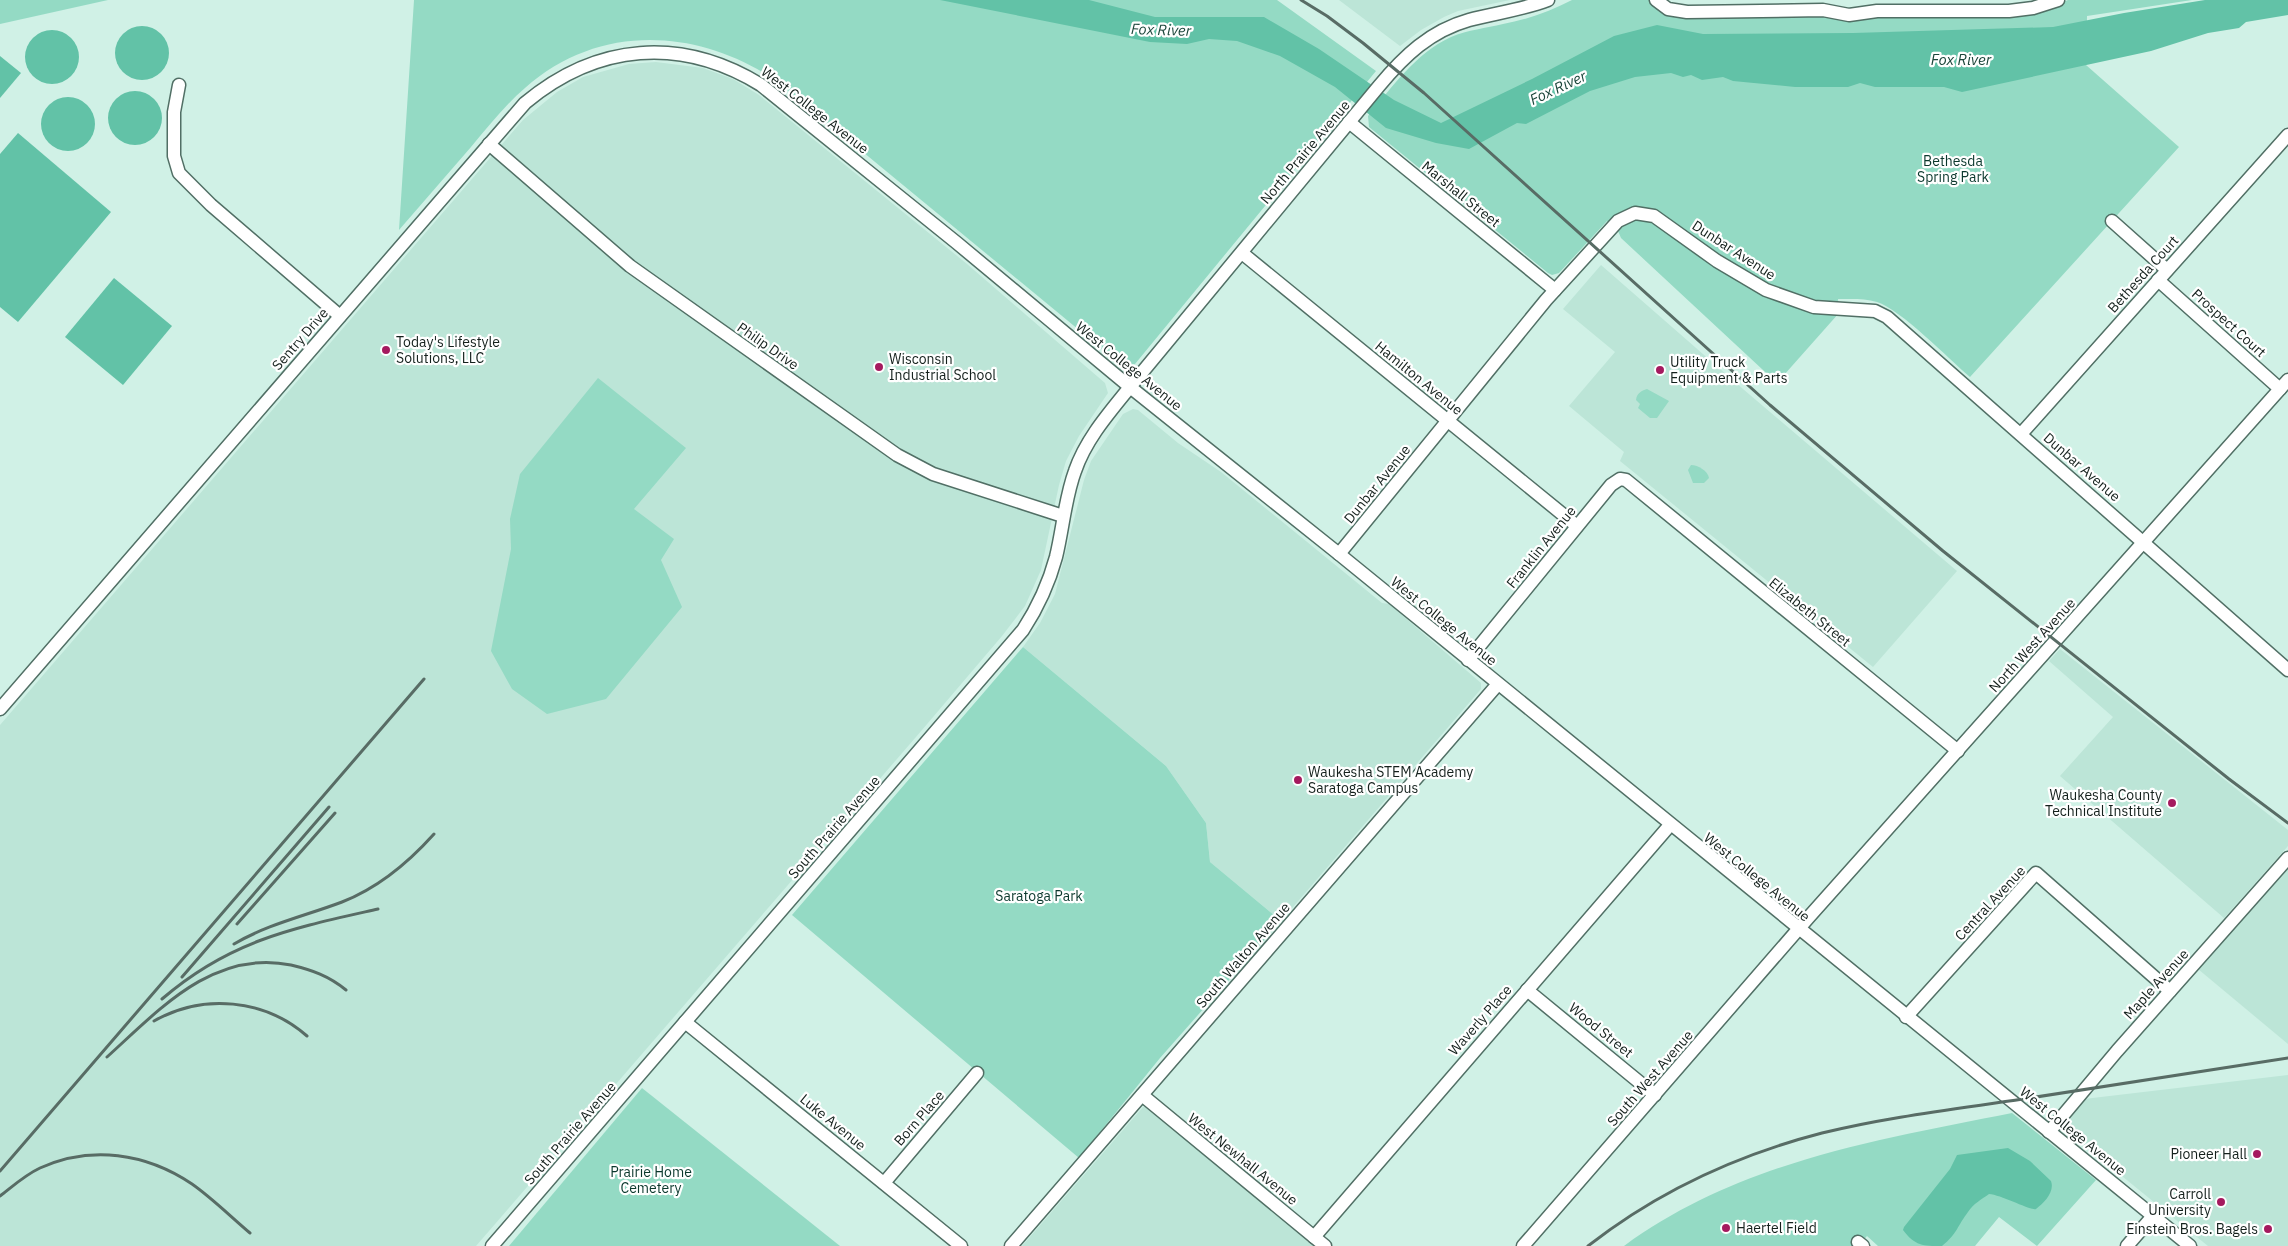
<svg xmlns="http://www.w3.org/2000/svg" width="2288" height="1246" viewBox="0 0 2288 1246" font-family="'IBM Plex Sans',sans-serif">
<rect width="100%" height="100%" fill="#d0f1e6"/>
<!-- built -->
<g fill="#bce5d7">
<polygon points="1339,0 1510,0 1458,11 1444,17 1421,30 1400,46"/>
<polygon points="656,62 703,68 733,79 759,95 967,264 1105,383 1108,393 1079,436 1066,461 1059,485 1041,570 1025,606 1002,636 922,730 476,1246 0,1246 0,725 523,120 557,92 583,77 629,64"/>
<polygon points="1601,265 1743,389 1957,571 1873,667 1620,461 1624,452 1569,406 1615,352 1563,309"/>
<polygon points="1133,409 1138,410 1178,443 1221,472 1382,603 1389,604 1481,683 1481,689 1281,921 1210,862 1206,823 1166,766 1023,647 1040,623 1055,594 1084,480 1091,461 1123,414"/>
<polygon points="2060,649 2288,830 2288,846 2224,918 2060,776 2113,717 2049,661"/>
<polygon points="2288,869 2288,1044 2198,969"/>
<polygon points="2288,1075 2288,1246 2208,1246 2069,1133 2066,1125 2084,1099"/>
<polygon points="1143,1107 1147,1107 1315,1246 1022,1246"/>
</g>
<!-- green -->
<g fill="#94dac4">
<polygon points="0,0 108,0 0,24"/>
<path d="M414 0H1277L1376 71 1135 364 1128 367 1119 363 778 82C700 28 599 22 525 88 505 105 488 127 471 147 447 175 423 202 399 230Z"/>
<path d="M1572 0H1649L1668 13 1873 15 2057 5 2068 0H2192L2087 16 2086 65 2179 147 1970 377C1949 359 1900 309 1877 302 1864 298 1851 299 1838 299L1839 313 1777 383 1621 238 1618 231 1607 221 1559 273 1552 275 1548 273 1369 127 1368 116C1392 87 1416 53 1451 37 1468 30 1486 28 1503 24 1526 20 1551 11 1572 0Z"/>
<polygon points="598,378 686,448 634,509 674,539 661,560 682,607 606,699 547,714 512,689 491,651 511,549 510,519 520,474"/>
<path d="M1647 389 1669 401 1657 418H1650L1638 408 1640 404 1636 400C1637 393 1641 391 1647 389Z"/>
<path d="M1691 465C1698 465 1708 471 1709 478L1704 483H1693L1688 470Z"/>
<polygon points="1023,647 1166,766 1206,823 1210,862 1281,921 1160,1058 1079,1158 792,915"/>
<polygon points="642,1088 840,1246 509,1246"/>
<path d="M2012 1113 2096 1180 2037 1246 1999 1217 1975 1246H1878L1867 1236 1858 1246H1624C1739 1162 1876 1140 2012 1113Z"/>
</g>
<!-- water -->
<g fill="#62c2a7">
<polygon points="940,0 1089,0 1155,17 1264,17 1319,49 1394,100 1441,123 1532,79 1614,36 1657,25 1703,34 1853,33 2053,27 2124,13 2205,0 2288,0 2288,15 2246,22 2239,28 2208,33 2151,51 1962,92 1944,87 1875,87 1860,83 1848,87 1795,87 1733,81 1723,77 1702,80 1691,75 1683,77 1671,73 1635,77 1590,91 1526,124 1517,123 1469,149 1436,143 1386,128 1335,87 1280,56 1237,41 1209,39 1187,44 1150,42"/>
<circle cx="142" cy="53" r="27"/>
<circle cx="52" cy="57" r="27"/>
<polygon points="0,56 21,73 0,98"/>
<circle cx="135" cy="118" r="27"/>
<circle cx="68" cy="124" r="27"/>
<polygon points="18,133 111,212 18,322 0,307 0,154"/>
<polygon points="114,278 172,326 123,385 65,337"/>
<path d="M2008 1148 2030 1161 2051 1181C2055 1192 2044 1203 2036 1209 2031 1211 2002 1195 1989 1194 1982 1199 1973 1204 1968 1212 1958 1225 1957 1234 1942 1246 1923 1246 1915 1246 1903 1230L1904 1227 1950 1169 1957 1155Z"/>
</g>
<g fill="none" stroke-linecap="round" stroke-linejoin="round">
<defs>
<g id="minor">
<polyline points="1656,0 1668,9 1687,12 1823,10 1849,15 1877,11 2009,11 2033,8 2058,0"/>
<polyline points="179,85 174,112 174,156 179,173 211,205 340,316"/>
<polyline points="1349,122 1555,290"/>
<polyline points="489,144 630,266 897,455 933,474 1063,516"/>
<polyline points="2112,221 2167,270"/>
<polyline points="1242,253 1577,526"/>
<polyline points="2158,280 2280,389"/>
<polyline points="2021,434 2288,135"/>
<polyline points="1339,554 1546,300 1618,221 1635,213 1654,216 1717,261 1766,290 1814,307 1875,311 1887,317 2288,670"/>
<polyline points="1468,660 1611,485 1620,479 1626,480 1958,751"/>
<path d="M0 709 525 103C597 43 681 36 761 85L957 243 1130 387 1339 554 2190 1246"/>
<polyline points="1527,990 1655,1095"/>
<polyline points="1906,1017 2036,873 2170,991"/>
<polyline points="685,1022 961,1246"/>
<polyline points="1142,1095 1325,1246"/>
<polyline points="2049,1132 2117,1051 2288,858"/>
<polyline points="884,1183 977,1073"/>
<polyline points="1314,1237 1670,825"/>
<polyline points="1858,1242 1863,1246"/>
<path d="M492 1246 1023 630C1038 607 1049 583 1056 557 1063 528 1065 498 1075 471 1086 439 1109 413 1130 387L1379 86C1404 56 1430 31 1469 20 1495 13 1522 10 1548 0"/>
<polyline points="1011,1246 1498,684"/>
<polyline points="1523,1246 1808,918 2288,380"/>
<polyline points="2127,1246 2153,1216"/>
</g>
</defs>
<!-- minor casing -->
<use href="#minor" stroke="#516f65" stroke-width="15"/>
<!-- minor -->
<use href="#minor" stroke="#fff" stroke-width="12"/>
<!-- rail -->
<g stroke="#586c65" stroke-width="3">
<polyline points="1301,0 1327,16 1363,43 1424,93 1770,405 1943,551 2229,779 2288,823"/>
<polyline points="237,924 335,813"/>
<path d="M234 944C268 924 305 916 342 902 378 888 408 863 434 834"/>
<polyline points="182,977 329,807"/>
<path d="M162 999C230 940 294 928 378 909"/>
<path d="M154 1021C203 993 265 999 307 1036"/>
<path d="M107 1057C159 1010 213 949 291 965 312 970 329 976 346 990"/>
<polyline points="0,1171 424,679"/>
<path d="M0 1196C13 1186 25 1175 40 1168 91 1145 146 1153 192 1184 212 1198 231 1217 250 1233"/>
<path d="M1588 1246C1657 1192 1737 1155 1822 1133 1887 1117 1956 1109 2023 1099 2111 1085 2199 1071 2288 1058"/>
</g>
</g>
<!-- markers -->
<g fill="#a51a5f" stroke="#fff" stroke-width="2">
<circle cx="386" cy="350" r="5"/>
<circle cx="879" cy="367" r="5"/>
<circle cx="1660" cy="370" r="5"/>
<circle cx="1298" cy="780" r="5"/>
<circle cx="2172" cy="803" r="5"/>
<circle cx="2257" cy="1154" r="5"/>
<circle cx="2221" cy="1202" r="5"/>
<circle cx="1726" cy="1228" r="5"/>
<circle cx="2268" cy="1229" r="5"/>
</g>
<g text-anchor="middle" stroke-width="4.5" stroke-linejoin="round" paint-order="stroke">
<!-- street labels -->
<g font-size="14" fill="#14201c" stroke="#fff">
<text transform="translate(815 110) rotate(38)" y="5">West College Avenue</text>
<text transform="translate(1305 152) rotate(-50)" y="5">North Prairie Avenue</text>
<text transform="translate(1461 194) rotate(39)" y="5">Marshall Street</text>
<text transform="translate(1734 250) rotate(33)" y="5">Dunbar Avenue</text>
<text transform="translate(2143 274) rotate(-48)" y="5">Bethesda Court</text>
<text transform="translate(2229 323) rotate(42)" y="5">Prospect Court</text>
<text transform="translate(300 339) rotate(-49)" y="5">Sentry Drive</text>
<text transform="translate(768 346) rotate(35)" y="5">Philip Drive</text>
<text transform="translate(1129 366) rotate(39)" y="5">West College Avenue</text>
<text transform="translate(1419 378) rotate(39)" y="5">Hamilton Avenue</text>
<text transform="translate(2082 467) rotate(41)" y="5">Dunbar Avenue</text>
<text transform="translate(1377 484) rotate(-51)" y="5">Dunbar Avenue</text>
<text transform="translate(1541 547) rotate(-51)" y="5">Franklin Avenue</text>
<text transform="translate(1810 612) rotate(39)" y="5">Elizabeth Street</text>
<text transform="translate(1444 621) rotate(39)" y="5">West College Avenue</text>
<text transform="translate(2032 645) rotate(-48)" y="5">North West Avenue</text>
<text transform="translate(834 827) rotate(-49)" y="5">South Prairie Avenue</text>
<text transform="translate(1757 877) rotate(39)" y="5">West College Avenue</text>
<text transform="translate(1990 903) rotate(-47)" y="5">Central Avenue</text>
<text transform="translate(1243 955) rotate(-49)" y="5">South Walton Avenue</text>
<text transform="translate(2156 984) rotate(-48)" y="5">Maple Avenue</text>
<text transform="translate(1480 1020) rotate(-49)" y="5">Waverly Place</text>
<text transform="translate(1601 1030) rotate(39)" y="5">Wood Street</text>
<text transform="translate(1650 1078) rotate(-49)" y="5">South West Avenue</text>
<text transform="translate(919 1118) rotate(-49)" y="5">Born Place</text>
<text transform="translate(833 1122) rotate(39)" y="5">Luke Avenue</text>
<text transform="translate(2073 1131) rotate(39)" y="5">West College Avenue</text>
<text transform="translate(570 1133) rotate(-49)" y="5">South Prairie Avenue</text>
<text transform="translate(1243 1159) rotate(39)" y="5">West Newhall Avenue</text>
</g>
<!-- park labels -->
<g font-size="14" fill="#0b382d" stroke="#fff">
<text x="1953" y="166">Bethesda<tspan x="1953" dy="16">Spring Park</tspan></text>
<text x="1039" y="901">Saratoga Park</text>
<text x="651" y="1177">Prairie Home<tspan x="651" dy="16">Cemetery</tspan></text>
</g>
<!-- poi labels -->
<g font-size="14" fill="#14201c" stroke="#fff" text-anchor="start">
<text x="396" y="347">Today's Lifestyle<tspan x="396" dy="16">Solutions, LLC</tspan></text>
<text x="889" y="364">Wisconsin<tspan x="889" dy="16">Industrial School</tspan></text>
<text x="1670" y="367">Utility Truck<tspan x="1670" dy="16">Equipment &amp; Parts</tspan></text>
<text x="1308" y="777">Waukesha STEM Academy<tspan x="1308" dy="16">Saratoga Campus</tspan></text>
<text x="2162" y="800" text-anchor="end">Waukesha County<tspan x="2162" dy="16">Technical Institute</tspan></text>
<text x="2247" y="1159" text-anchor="end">Pioneer Hall</text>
<text x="2211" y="1199" text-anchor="end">Carroll<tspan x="2211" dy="16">University</tspan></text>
<text x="1736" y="1233">Haertel Field</text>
<text x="2258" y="1234" text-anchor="end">Einstein Bros. Bagels</text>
</g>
<!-- water labels -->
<g font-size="15" font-style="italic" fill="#1c463b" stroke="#fff">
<text transform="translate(1161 30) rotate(2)" y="5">Fox River</text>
<text x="1961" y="65">Fox River</text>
<text transform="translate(1558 88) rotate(-25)" y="5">Fox River</text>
</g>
</g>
</svg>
